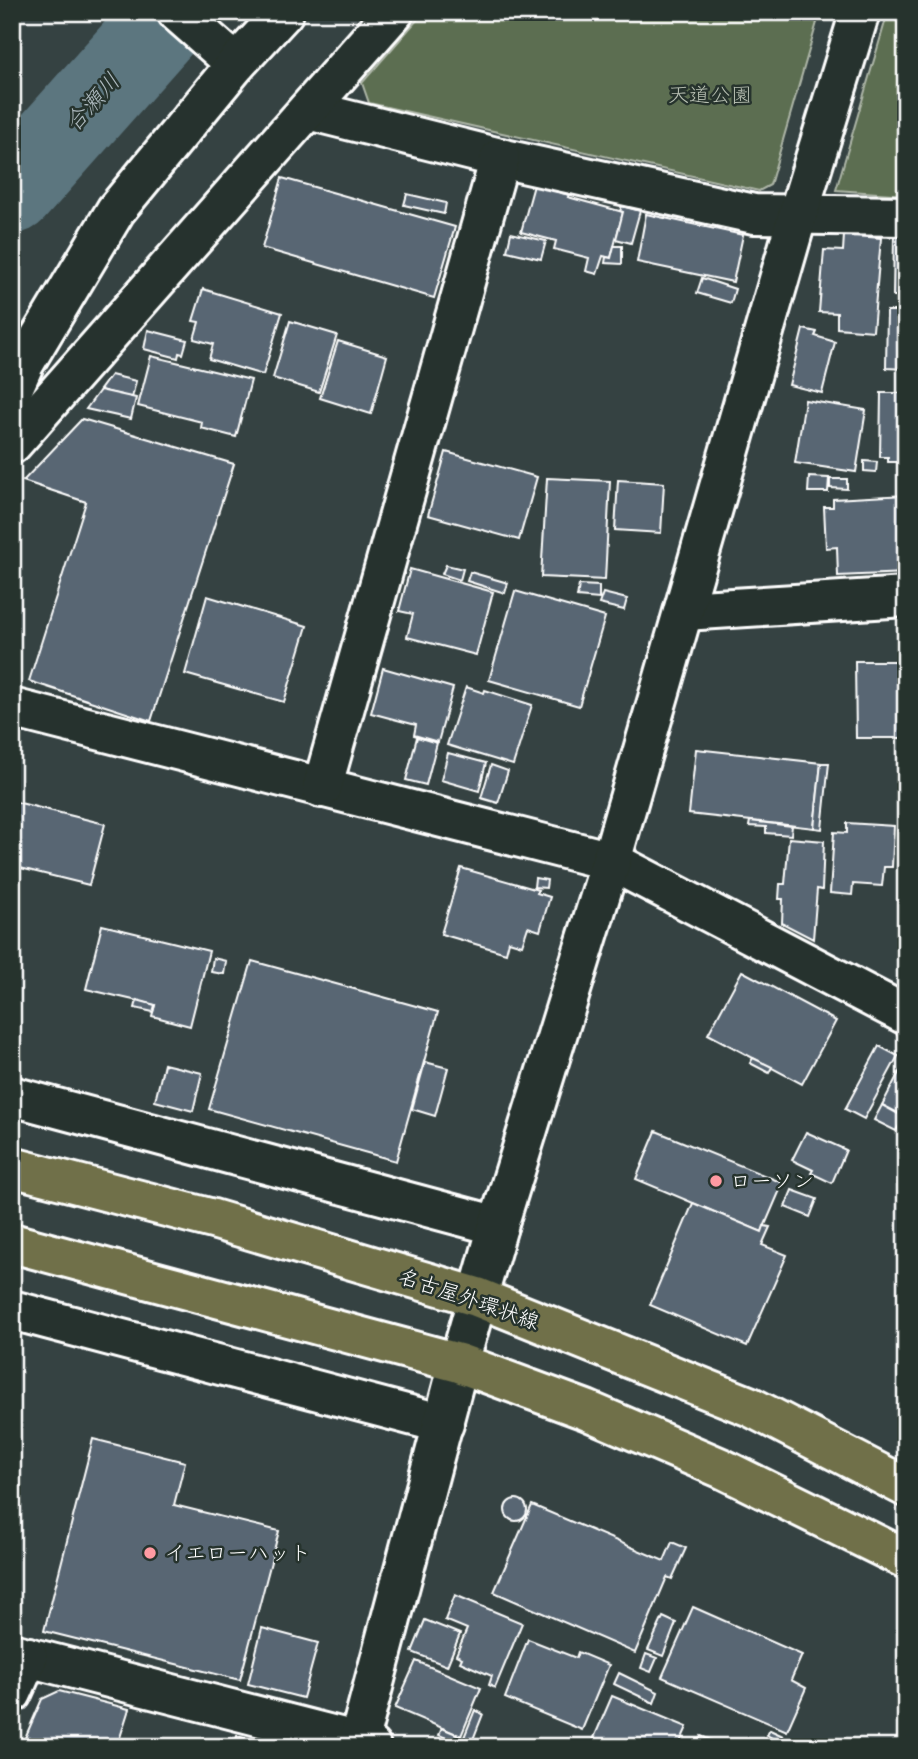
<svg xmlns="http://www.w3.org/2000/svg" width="918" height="1759" viewBox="0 0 918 1759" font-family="Mynerve,'Klee One',sans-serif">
<rect width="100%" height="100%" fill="#354242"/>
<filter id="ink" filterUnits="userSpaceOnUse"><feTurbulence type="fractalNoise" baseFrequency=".0143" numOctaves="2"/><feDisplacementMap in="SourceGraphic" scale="14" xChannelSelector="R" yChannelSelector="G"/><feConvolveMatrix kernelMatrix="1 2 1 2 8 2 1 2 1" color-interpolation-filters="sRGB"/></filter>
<g filter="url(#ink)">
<!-- green -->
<g fill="#5c6e51" stroke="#aeb6a8" stroke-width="2">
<polygon points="424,12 820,12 770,185 759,191 369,103 362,83"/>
<polygon points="888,12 906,12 906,195 836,190"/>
</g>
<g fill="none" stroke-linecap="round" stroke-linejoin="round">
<!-- river -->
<polyline stroke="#5c767f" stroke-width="86" points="12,191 171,12"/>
</g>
<!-- building -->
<g fill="#586673" stroke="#fff" stroke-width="2">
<polygon points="282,178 455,227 434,298 262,248"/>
<polygon points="534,185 569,195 568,197 623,212 611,258 603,256 597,274 586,271 589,258 554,249 556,241 521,232"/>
<polygon points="407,194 446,203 444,214 404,205"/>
<polygon points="622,206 640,211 631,243 616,239 623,212 620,211"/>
<polygon points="646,214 743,235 733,282 637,262"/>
<polygon points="511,233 546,241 541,259 507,251"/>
<polygon points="844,235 881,238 873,331 837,328 837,313 819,312 824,250 843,251"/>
<polygon points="894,235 906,235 906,296 893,296"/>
<polygon points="614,246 622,246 622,264 605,263 606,257 611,258"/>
<polygon points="702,278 735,289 731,303 697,293"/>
<polygon points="203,289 282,313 263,375 209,359 213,344 194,339 199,322 193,321"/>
<polygon points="900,299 906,299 906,308 899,308"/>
<polygon points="887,311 906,311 906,369 886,368"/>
<polygon points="290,321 337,335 319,392 273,378"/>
<polygon points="803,329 817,332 815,336 835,342 822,393 789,385"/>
<polygon points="148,330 187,340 183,354 179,353 178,358 144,349"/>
<polygon points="338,341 387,356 371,414 320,398"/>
<polygon points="151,356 251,380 236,437 201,428 202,422 138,406"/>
<polygon points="111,375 136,381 132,398 100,390"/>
<polygon points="100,390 136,398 131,419 86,409"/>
<polygon points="881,393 906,393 906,462 888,462 888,457 880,457"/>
<polygon points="805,400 866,410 856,472 795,463"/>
<polygon points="82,419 234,464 151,721 29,681 86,502 23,481"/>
<polygon points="446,452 537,477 519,540 428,515"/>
<polygon points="864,461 877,462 876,472 864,471"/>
<polygon points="809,477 829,478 828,492 808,492"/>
<polygon points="547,478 610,481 605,580 541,577"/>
<polygon points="830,479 847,479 847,489 830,488"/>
<polygon points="618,480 664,483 661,533 615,530"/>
<polygon points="906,495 906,573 838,576 837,547 826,548 824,507 833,507 833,499"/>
<polygon points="446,565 463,569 460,580 442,574"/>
<polygon points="410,569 493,592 476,655 407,637 413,614 399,611"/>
<polygon points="470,572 508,583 505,593 467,581"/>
<polygon points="579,585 599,586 599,599 577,597"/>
<polygon points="515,591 605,617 579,706 489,680"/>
<polygon points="603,593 627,599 624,610 599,604"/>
<polygon points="207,596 307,626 284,702 185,674"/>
<polygon points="855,661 906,661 906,738 856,738"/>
<polygon points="383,668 453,688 438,742 414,735 416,725 371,713"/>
<polygon points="466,687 484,693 485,690 532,705 513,765 447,745"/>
<polygon points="417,737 437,743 426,785 406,780"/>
<polygon points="696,749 821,763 814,828 689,814"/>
<polygon points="448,753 486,763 479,791 441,780"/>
<polygon points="821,763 829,763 822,829 814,828"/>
<polygon points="491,765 508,771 498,803 481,798"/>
<polygon points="12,801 105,824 89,885 12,866"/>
<polygon points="750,821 792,826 791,835 766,833 766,827 749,826"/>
<polygon points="847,823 894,826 892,867 884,867 882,886 853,884 852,895 830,893 834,832 847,833"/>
<polygon points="789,838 824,841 822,890 817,889 813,939 782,923 783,899 779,899 780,884 785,884"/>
<polygon points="461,868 538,890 537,893 550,897 540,931 528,927 522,945 509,941 506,953 441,934"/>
<polygon points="535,878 547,880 546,888 534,887"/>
<polygon points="102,925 209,951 190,1026 152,1016 155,1005 86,989"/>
<polygon points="213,958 226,961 224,974 211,972"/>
<polygon points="252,961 438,1012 396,1161 209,1109"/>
<polygon points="742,971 836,1021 802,1084 708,1034"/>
<polygon points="137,1000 155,1005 153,1012 135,1008"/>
<polygon points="879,1046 898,1056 864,1119 845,1109"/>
<polygon points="753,1058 772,1067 769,1073 750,1063"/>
<polygon points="906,1059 906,1117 882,1105"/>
<polygon points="425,1062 448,1068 435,1116 412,1109"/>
<polygon points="164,1064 202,1073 193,1111 155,1101"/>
<polygon points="882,1105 904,1117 896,1131 874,1120"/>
<polygon points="656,1131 783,1183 762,1232 636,1179"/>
<polygon points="806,1132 846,1150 832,1183 811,1173 813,1170 792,1160"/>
<polygon points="792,1190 817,1199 810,1217 785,1207"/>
<polygon points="693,1203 762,1232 764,1226 770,1227 762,1245 787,1255 747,1346 650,1305"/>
<polygon points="93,1439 185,1462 174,1505 279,1531 240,1680 44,1631"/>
<circle cx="516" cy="1510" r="11"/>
<polygon points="532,1505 664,1561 672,1542 686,1548 672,1579 667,1577 635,1653 494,1592"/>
<polygon points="455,1595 522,1623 495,1688 489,1685 492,1676 460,1662 462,1658 456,1655 467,1629 445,1620"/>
<polygon points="693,1607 802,1655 791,1680 806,1688 787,1731 662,1677"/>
<polygon points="663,1617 676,1623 663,1656 648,1650"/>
<polygon points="425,1620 460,1634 447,1666 412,1652"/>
<polygon points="262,1628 318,1643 303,1698 248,1684"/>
<polygon points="528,1639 576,1658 578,1652 609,1665 582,1730 505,1698"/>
<polygon points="646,1654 657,1658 651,1672 641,1668"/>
<polygon points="416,1661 481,1688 461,1736 395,1708"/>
<polygon points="619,1673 658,1692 654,1703 614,1684"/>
<polygon points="59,1691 129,1709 117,1747 21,1747 42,1699"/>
<polygon points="612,1696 687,1727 678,1747 590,1747"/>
<polygon points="475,1710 483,1714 470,1747 466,1747 461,1745"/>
<polygon points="442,1728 461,1736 458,1743 439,1735"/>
<polygon points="770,1730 783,1736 779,1742 767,1735"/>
<polygon points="237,1736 273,1747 234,1747"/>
<polygon points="701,1736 727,1747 696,1747"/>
</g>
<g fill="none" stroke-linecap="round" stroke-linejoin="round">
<defs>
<g id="minor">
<polyline points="177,12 236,64"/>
<polyline points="308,110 500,158 754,214 906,216"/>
<polyline points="12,391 24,364 116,210 236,64 284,12"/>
<polyline points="12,444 394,12"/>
<polyline points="684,611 906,597"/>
<polyline points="12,708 611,861 906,1015"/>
<polyline points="322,788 500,158"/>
<polyline points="12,1096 498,1226"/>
<polyline points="12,1310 444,1424"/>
<polyline points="12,1653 359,1742 371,1747"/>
<polyline points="12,1693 28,1657"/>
<polyline points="357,1747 459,1363 498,1226 611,861 798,214 860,12"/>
</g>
<g id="major">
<polyline points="12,1167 213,1219 477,1297 751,1407 906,1487"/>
<polyline points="12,1243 459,1363 586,1410 721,1468 906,1559"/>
</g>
</defs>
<!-- minor casing -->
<use href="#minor" stroke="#fff" stroke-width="44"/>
<!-- major casing -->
<use href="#major" stroke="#fff" stroke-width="44"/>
<!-- minor -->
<use href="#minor" stroke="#26332d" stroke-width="38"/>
<!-- major -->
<use href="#major" stroke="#6f704a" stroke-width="38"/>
</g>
</g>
<!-- markers -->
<g fill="#ff9aa2" stroke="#26332d" stroke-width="2.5">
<circle cx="716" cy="1181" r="7"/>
<circle cx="150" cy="1553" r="7"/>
</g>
<g text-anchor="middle" stroke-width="5" stroke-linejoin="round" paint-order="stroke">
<!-- park labels -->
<g font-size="21" fill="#b6beb1" stroke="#26332d">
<text x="710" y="102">天道公園</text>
</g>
<!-- poi labels -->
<g font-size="21" fill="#fff" stroke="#26332d" text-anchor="start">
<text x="730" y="1188">ローソン</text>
<text x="164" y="1560">イエローハット</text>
</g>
<!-- street labels -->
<g font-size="21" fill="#fff" stroke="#26332d">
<text transform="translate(469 1299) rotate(19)" y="7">名古屋外環状線</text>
</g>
<!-- water labels -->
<g font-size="23" font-style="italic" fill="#aebabf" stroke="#26332d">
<text transform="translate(92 102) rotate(-48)" y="8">合瀬川</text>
</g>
</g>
<!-- margin -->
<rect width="918" height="1759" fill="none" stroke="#26332d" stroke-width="42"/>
<rect x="21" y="21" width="876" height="1717" fill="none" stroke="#fff" stroke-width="2.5" filter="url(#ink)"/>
</svg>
